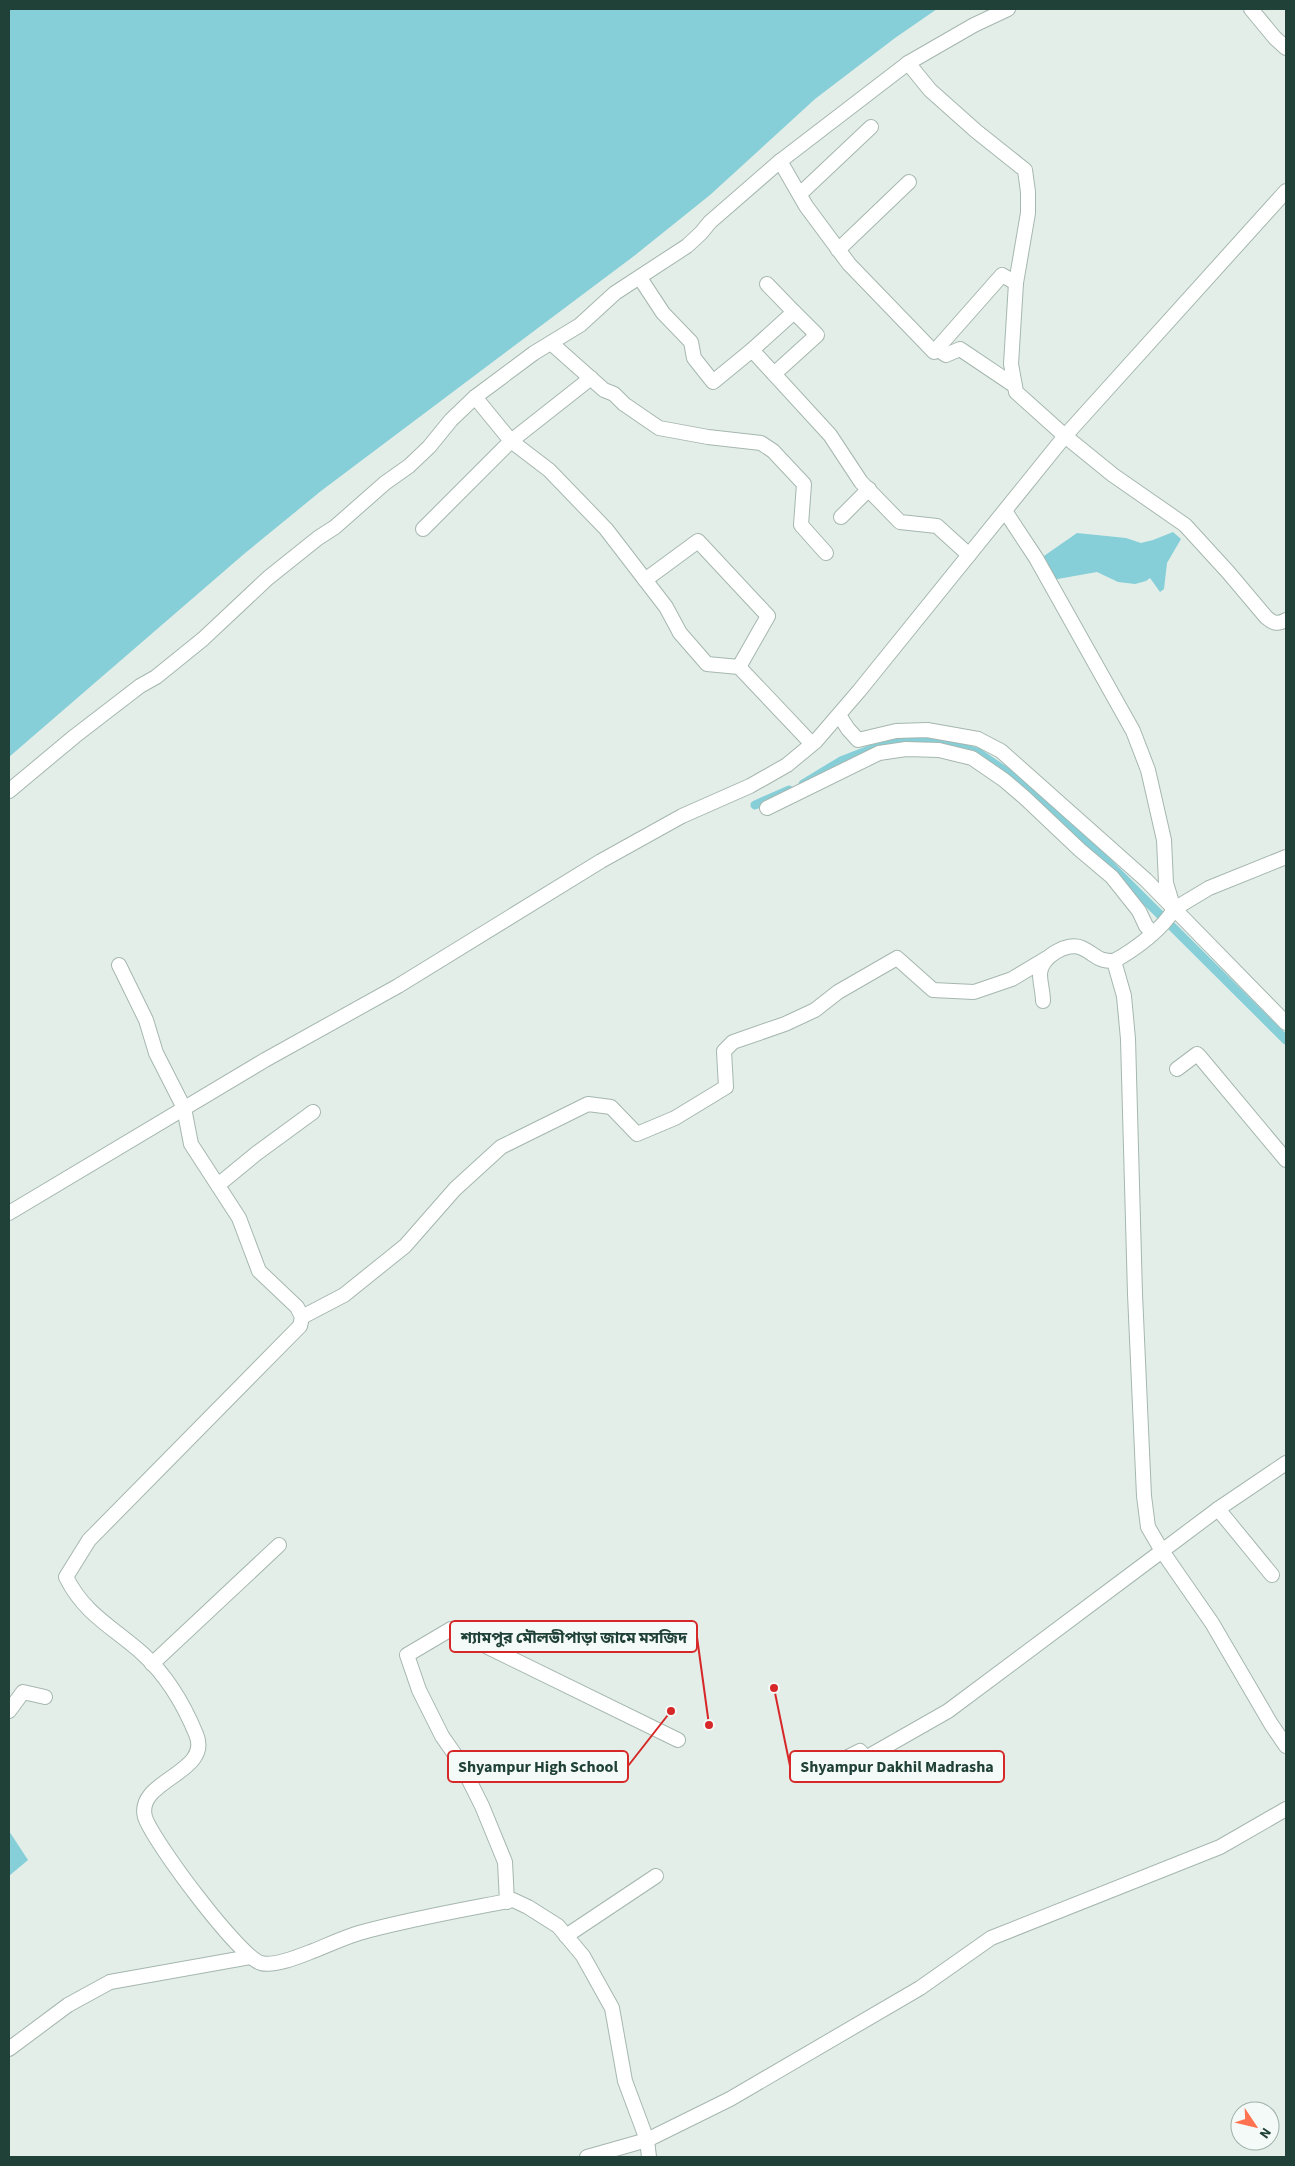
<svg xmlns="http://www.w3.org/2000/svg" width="1295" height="2166" viewBox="0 0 1295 2166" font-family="'Source Sans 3','Noto Sans Bengali',sans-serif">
<rect width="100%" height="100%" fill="#e3eee8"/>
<!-- water -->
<g fill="#86cfd8">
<polygon points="9,9 937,9 895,38 815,99 710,195 634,256 321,491 244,554 9,757"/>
<polygon points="1173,532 1181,539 1167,563 1164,589 1160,592 1150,578 1146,581 1135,584 1118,582 1097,572 1052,580 1041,558 1077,533 1126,538 1141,543 1153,540"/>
<polygon points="9,1831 28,1860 9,1876"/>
</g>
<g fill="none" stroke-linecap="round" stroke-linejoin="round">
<!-- canal -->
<g stroke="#86cfd8" stroke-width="9">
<polyline points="803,784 841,761 872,749 900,742 932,740 977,752 1029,787 1053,812 1079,834 1286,1040"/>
<polyline points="755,805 789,790"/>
</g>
<defs>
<g id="minor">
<polyline points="1251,9 1275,38 1286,48"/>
<path d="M908 63 930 90 976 131 1025 170 1028 192V213L1016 283 1011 364 1016 392 1065 436 1113 475 1185 525 1228 572 1266 617C1273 623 1277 625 1286 620"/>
<polyline points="780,161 806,206 849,264 934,352 1002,275 1016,283"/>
<polyline points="800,194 871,127"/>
<polyline points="838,250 909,182"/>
<polyline points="640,278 663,313 691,342 694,358 713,382 752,350 830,435 861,482 900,522 937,526 969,555"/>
<polyline points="551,343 604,390 614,394 624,404 659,428 708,437 761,443 773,451 804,484 801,525 826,553"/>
<polyline points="937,349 946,355 960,349 1015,386"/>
<polyline points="752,350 794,312 767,284"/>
<polyline points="774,374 817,335 794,312"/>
<polyline points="475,397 511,441 591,378"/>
<polyline points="841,517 869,489"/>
<polyline points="423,529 511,441 549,470 606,529 666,607 680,633 707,664 739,667 812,744"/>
<polyline points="645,580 698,541 768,616 739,667"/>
<polyline points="839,715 848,729 858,740 896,731 927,730 978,739 1001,751 1146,880 1286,1023"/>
<polyline points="9,791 75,736 140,686 156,677 203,639 268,578 318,538 335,527 385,483 409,466 429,447 451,420 475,397 534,353 580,325 615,293 687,246 701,233 710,222 779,162 908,63 974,25 1008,9"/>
<polyline points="767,808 879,753 906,749 939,750 972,758 1004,780 1024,797 1080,850 1112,877 1139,911 1146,926 1153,933"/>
<polyline points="1174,909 1209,888 1286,857"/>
<path d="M119 965 146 1020 156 1053 184 1108 191 1144 239 1218 259 1271 297 1307 302 1317 300 1326 89 1540 66 1577C85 1615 113 1627 143 1654 166 1675 184 1705 196 1734 213 1773 135 1780 145 1817 152 1840 240 1958 261 1963 274 1967 300 1956 313 1951 328 1945 343 1938 359 1933 409 1919 462 1910 513 1900L528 1907 558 1926 583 1956 612 2008 625 2081 647 2140 649 2157"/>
<path d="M1043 1001C1043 992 1040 983 1040 974 1040 957 1068 941 1082 948 1097 955 1096 961 1114 961"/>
<polyline points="1177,1069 1197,1054 1200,1057 1286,1160"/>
<polyline points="218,1185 257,1153 313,1112"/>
<polyline points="9,1213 265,1060 398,986 601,861 682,816 750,786 787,765 816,741 859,691 1065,436 1286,191"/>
<polyline points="302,1317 344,1295 405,1246 455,1189 501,1147 588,1104 611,1107 637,1134 675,1118 726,1087 724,1051 733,1042 785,1024 815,1010 838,992 897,958 933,990 974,992 1012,979 1047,958"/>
<polyline points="1218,1509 1286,1463"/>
<polyline points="1272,1575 1218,1509 1162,1551 1212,1623 1271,1724 1286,1746"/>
<polyline points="152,1664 279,1545"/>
<polyline points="9,1711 23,1692 45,1697"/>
<path d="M840 1761 860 1751 865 1757 869 1756 948 1711 1162 1551 1148 1527 1144 1496 1135 1294 1128 1039 1124 996 1114 961C1134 950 1163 929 1174 909L1166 883 1164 840 1148 770 1133 731 1036 558 1005 511"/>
<polyline points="507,1902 505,1862 482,1806 460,1762 442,1736 419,1690 407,1655 451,1629 678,1740"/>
<polyline points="566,1936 656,1876"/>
<polyline points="9,2049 68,2005 110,1982 250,1957"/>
<polyline points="587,2157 647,2140 730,2099 920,1988 991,1938 1220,1847 1286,1809"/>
</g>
</defs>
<!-- minor casing -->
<use href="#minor" stroke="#a5b7af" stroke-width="16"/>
<!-- minor -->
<use href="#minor" stroke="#fff" stroke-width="14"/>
</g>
<!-- callouts -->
<path fill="none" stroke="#d62828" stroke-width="2" d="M709 1725L697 1637M774 1688L790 1766M671 1711L628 1766"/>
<g fill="#d62828" stroke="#f4faf7" stroke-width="2">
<circle cx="709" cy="1725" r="5"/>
<circle cx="774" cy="1688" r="5"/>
<circle cx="671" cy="1711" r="5"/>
</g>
<g fill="#f4faf7" stroke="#d62828" stroke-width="2">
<rect x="450" y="1621" width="247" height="31" rx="5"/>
<rect x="790" y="1751" width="214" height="31" rx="5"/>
<rect x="448" y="1751" width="180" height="31" rx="5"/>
</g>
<g font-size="16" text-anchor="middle" font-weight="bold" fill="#204137">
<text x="574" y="1643">শ্যামপুর মৌলভীপাড়া জামে মসজিদ</text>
<text x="897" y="1772">Shyampur Dakhil Madrasha</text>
<text x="538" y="1772">Shyampur High School</text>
</g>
<!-- border -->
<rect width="1295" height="2166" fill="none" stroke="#204137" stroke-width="20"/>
<!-- north arrow -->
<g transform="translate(1255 2126) rotate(125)"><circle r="24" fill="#f4faf7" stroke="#9fb0aa"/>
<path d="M0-4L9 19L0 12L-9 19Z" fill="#ff7350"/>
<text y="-8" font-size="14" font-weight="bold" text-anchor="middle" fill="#204137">N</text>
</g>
</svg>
